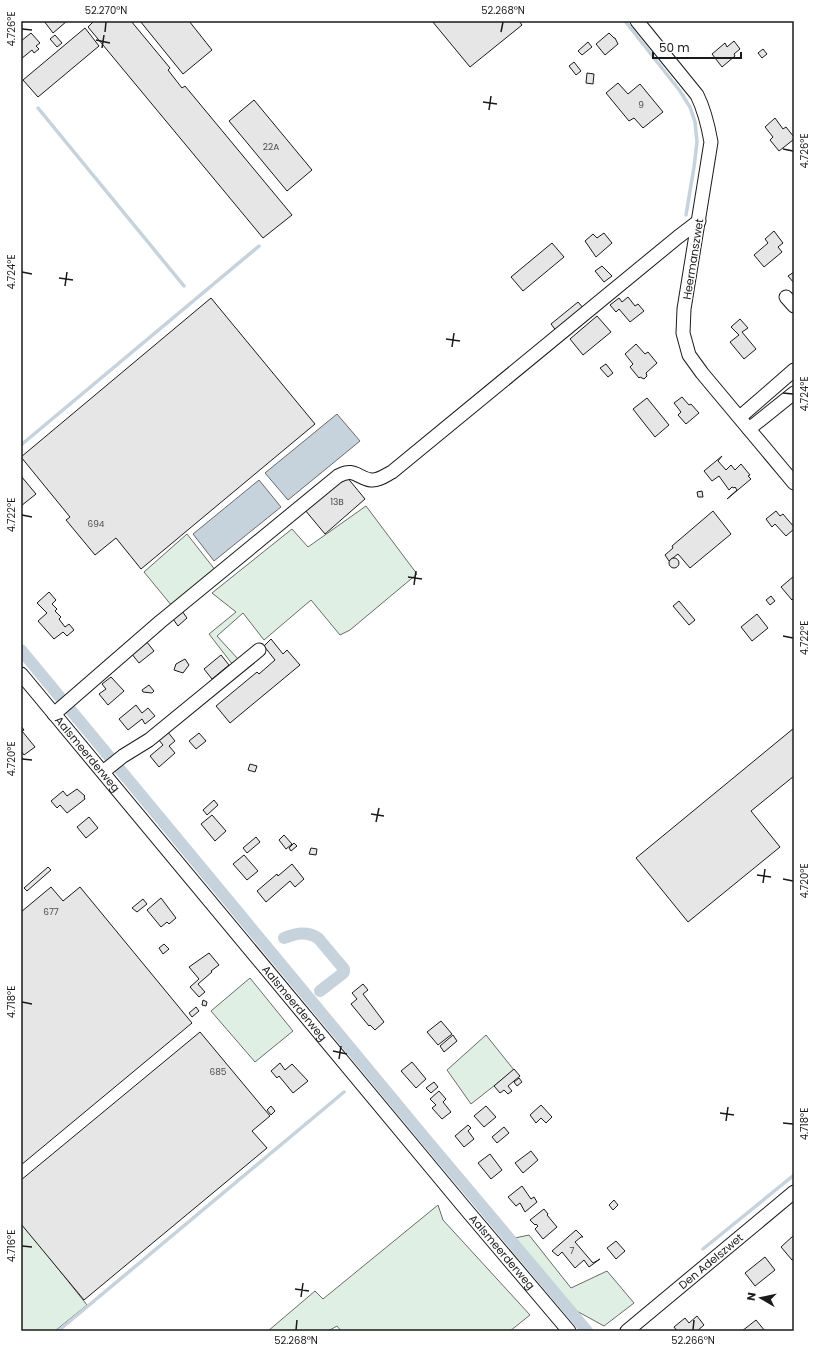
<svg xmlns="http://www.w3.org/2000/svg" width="815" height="1352" viewBox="0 0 815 1352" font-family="Poppins,sans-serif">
<rect width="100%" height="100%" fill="#fff"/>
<!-- green -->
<g fill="#e0efe3" stroke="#6a6a6a">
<polygon points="366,506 417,574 350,630 340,635 311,600 264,640 243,613 217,636 238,659 233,665 209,634 236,612 212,593 292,529 308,547"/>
<polygon points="187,534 216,571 172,606 144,572"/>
<polygon points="250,978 293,1031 255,1062 211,1011"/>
<polygon points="486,1035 514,1070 471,1104 447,1070"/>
<polygon points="438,1205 443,1220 530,1315 510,1331 341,1331 337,1326 328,1331 268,1331 315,1291 323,1299"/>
<polygon points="21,1222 87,1305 55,1331 21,1331"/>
<polygon points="529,1235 571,1288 607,1271 634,1303 604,1326 573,1309 515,1238"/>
</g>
<!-- water -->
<g fill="#c6d2dc" stroke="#6a6a6a">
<polygon points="337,414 360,441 288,500 265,473"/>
<polygon points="259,480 281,507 214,561 193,534"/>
</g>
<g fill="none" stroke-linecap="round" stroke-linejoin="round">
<!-- stream -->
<g stroke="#c6d2dc" stroke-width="3.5">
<polyline points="625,21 680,91 690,107 695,122 697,142 694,167 686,215"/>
<polyline points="38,108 184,286"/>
<polyline points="21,445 259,246"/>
<polyline points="703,1249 794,1175"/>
<polyline points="58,1331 344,1092"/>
</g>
<!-- canal -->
<g stroke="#c6d2dc" stroke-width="12">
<polyline points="21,650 424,1137 587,1331"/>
<path d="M284 938C296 933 307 931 318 938L344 969V972L342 974 320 991"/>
</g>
</g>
<!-- building -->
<g fill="#e6e6e6" stroke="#1a1a1a">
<polygon points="44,21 67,21 53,33"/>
<polygon points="94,21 131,21 170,68 168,70 182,88 185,86 292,215 263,238 88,27"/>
<polygon points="140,21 189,21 212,50 183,74"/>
<polygon points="432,21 519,21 522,25 470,67"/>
<polygon points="85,28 99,46 38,97 23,80"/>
<polygon points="31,33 40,43 36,46 39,49 34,53 32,50 21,59 21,41"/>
<polygon points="609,33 614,38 615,38 618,44 605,55 596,44"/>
<polygon points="55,35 62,43 57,47 50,39"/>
<polygon points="734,41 740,49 734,54 735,56 722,67 712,54 725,43 727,47"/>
<polygon points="588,42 592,47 582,55 578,51"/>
<polygon points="763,49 767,54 762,58 758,53"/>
<polygon points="574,62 581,71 576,75 569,66"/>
<polygon points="587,73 594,74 593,84 586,83"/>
<polygon points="618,83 628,94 640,84 663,112 643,128 634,118 629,121 606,93"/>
<polygon points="254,100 312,170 287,191 229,121"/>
<polygon points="775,118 783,129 786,127 794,137 793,140 779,151 770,140 773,137 765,127"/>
<polygon points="774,231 783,243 778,247 782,252 764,267 754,255 768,243 765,239"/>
<polygon points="604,233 612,243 596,257 585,241 593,234 597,238"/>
<polygon points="552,243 564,257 523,291 511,277"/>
<polygon points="602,266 612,276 604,282 595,271"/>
<polygon points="794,272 794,283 788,276"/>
<polygon points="628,297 635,306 638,304 644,311 630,322 619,309 616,312 610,305 619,298 622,302"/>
<polygon points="211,298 315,424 141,569 116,538 95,555 66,520 70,517 21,457"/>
<polygon points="578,302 584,309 557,332 551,324"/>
<polygon points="597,316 611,332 583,355 570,339"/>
<polygon points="740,319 748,328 742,332 756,349 744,359 730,342 739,335 731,327"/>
<polygon points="636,344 645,354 648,352 657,363 646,373 647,376 644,379 640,377 639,378 630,367 633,364 625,354"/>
<polygon points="606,364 613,373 608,377 600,368"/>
<polygon points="682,397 689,405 691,404 699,413 686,424 678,415 681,412 674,403"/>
<polygon points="647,398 669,425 655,437 633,409"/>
<polygon points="722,456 718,461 726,470 731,465 735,470 741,464 750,475 748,476 751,479 727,499 737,490 735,487 734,488 732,487 729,490 719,476 712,481 704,471"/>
<polygon points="21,476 36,494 21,506"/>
<polygon points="346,476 365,499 325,534 305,510"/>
<polygon points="702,491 703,497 698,497 697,492"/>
<polygon points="713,511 731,534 690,568 678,554 669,561 665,555 673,548 672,546"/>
<polygon points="776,511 780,516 783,514 794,527 794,529 786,536 775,524 772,527 766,519"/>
<circle cx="674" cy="563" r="5"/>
<polygon points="794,576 794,598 792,600 781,587"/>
<polygon points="49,592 56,600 52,604 57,609 55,611 61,617 59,619 65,627 69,624 74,630 67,636 63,632 54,639 38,621 47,613 37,603"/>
<polygon points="771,596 775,601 770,605 766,600"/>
<polygon points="679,601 695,620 689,625 673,606"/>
<polygon points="182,611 187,618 178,626 173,619"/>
<polygon points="757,614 768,628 752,641 741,627"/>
<polygon points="271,639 283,654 287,650 300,665 230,723 216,706 257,672 259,674 275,660 264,646"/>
<polygon points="146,641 154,651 139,663 131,653"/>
<polygon points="221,655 229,665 212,679 204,669"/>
<polygon points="185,659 189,665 183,673 174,670 176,664"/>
<polygon points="111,677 124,691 108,705 99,694 106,689 102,684"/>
<polygon points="149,685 154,691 152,693 143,692 142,690"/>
<polygon points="136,705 142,713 148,708 155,716 145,724 142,719 128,730 119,719"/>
<polygon points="21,726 24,730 22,731 35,747 24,755 21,751"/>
<polygon points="794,728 794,776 751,811 780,847 688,922 636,858"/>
<polygon points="167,731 175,741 169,746 175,753 159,767 150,756 163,745 158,739"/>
<polygon points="199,733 206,741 196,749 189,741"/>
<polygon points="250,764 257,766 255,772 248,770"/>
<polygon points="77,789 85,796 84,797 85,799 67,813 60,805 57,808 51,801 63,791 67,796"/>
<polygon points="214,800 218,805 207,815 203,810"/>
<polygon points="212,815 226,831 215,841 201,824"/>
<polygon points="89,817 98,828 86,838 77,827"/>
<polygon points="284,835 292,844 286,849 279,840"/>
<polygon points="256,837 260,842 247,853 243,848"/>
<polygon points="294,843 297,846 291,851 289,848"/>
<polygon points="311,848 317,849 316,855 309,854"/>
<polygon points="244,855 258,871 247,880 233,864"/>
<polygon points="292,864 304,879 295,887 290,881 266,902 257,891 277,874 278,876"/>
<polygon points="48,867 51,870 27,891 24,888"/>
<polygon points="51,887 63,901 80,887 192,1023 21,1165 21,912"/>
<polygon points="161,898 176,918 169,924 167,922 161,927 147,910"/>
<polygon points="143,899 147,904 137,912 132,908"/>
<polygon points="164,944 169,949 163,954 159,948"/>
<polygon points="209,953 219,965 211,971 212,972 198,984 205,992 199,997 190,987 199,979 189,967"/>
<polygon points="363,984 368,990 363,994 384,1022 375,1030 370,1025 369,1026 351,1004 357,999 352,993"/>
<polygon points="203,1000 207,1002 206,1006 202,1005"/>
<polygon points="196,1007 199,1011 192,1017 189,1013"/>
<polygon points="441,1021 452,1034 438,1045 427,1032"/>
<polygon points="200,1032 270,1116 252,1131 267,1148 84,1300 21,1224 21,1180"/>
<polygon points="453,1035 457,1041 444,1052 440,1046"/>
<polygon points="412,1062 426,1079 416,1088 401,1071"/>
<polygon points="280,1063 285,1070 292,1064 308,1081 293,1093 279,1076 277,1078 271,1071"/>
<polygon points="514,1069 520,1076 508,1086 512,1091 508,1094 504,1090 500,1093 494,1086"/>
<polygon points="519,1078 522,1082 517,1086 514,1082"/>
<polygon points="434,1082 438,1087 431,1093 426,1088"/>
<polygon points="439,1091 446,1099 443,1102 451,1112 442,1119 432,1108 436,1105 430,1099"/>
<polygon points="541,1105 552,1117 546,1123 541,1118 536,1123 530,1115"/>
<polygon points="271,1106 275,1111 271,1115 267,1110"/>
<polygon points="486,1106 496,1117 484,1127 474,1116"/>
<polygon points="468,1125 471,1128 468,1131 474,1139 464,1147 455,1136"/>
<polygon points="504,1127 509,1133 497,1143 492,1137"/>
<polygon points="531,1151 538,1160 523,1173 515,1163"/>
<polygon points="490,1154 502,1170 491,1179 478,1163"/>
<polygon points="522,1186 531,1199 534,1197 537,1202 525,1212 520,1203 516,1206 508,1197"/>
<polygon points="614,1200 618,1205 613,1210 609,1205"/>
<polygon points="544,1209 548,1214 547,1215 557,1227 543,1239 535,1229 538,1226 536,1224 535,1225 530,1220"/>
<polygon points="576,1230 583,1237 581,1237 575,1242 593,1263 600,1259 589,1267 584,1260 575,1268 562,1252 558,1256 552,1251"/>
<polygon points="794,1235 794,1259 792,1260 781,1247"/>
<polygon points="616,1241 625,1251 616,1259 607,1248"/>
<polygon points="765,1257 775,1270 755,1286 745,1273"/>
<polygon points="697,1316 704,1325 697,1331 677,1331 674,1327 685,1318 689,1323"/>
<polygon points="756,1320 765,1331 742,1331"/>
</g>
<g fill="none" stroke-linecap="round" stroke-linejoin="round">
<defs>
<g id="minor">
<path d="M637 21 697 95C705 111 708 125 711 142L684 309 683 333 689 355 702 373 794 483"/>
<polyline points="786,297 794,306"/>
<polyline points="740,417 794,370"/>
<polyline points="749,429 794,393"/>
<path id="s1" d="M21 674 464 1207 569 1331"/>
<path d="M54 714 160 622 338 476C355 467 357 478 371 480 378 481 386 475 392 472L678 237 699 221"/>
<polyline points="103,772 123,756 149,740 259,650"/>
<path id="s2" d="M627 1331 794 1192"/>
</g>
</defs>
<!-- minor casing -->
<use href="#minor" stroke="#1a1a1a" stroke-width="15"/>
<!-- minor -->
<use href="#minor" stroke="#fff" stroke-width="13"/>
</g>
<!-- ticks -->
<path fill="none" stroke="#1a1a1a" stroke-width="1.5" d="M22 29 32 30M105 32 106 22M501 32 503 22M96 40 110 43M102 48 104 35M483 102 497 104M489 110 491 96M783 149 793 151M22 272 32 274M59 278 73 280M65 286 67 272M446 339 460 341M452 347 454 333M783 393 793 394M22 515 32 517M408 577 422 579M414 585 416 571M783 636 793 638M22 759 32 760M371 814 384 816M376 822 379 808M757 875 771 877M783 879 793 881M763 883 765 869M22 1002 32 1004M333 1051 347 1054M339 1059 341 1046M720 1113 734 1115M726 1121 728 1107M783 1123 793 1124M22 1246 32 1247M295 1289 309 1291M301 1297 303 1283M296 1330 297 1320M693 1330 694 1320"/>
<g text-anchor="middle" stroke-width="3" stroke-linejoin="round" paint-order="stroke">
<!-- number labels -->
<g font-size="9" fill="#4d4d4d">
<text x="641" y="108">9</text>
<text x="271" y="150">22A</text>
<text x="337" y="505">13B</text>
<text x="96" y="527">694</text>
<text x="51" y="915">677</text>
<text x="218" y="1075">685</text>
<text x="572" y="1254">7</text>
</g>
<!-- street labels -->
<g font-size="11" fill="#1a1a1a" stroke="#fff">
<text transform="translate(693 259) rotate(-81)" y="4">Heermanszwet</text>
<text dy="4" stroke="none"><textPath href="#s1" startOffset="104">Aalsmeerderweg</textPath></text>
<text dy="4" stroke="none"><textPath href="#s1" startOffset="428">Aalsmeerderweg</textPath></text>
<text dy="4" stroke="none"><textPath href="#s1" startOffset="752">Aalsmeerderweg</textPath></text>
<text dy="4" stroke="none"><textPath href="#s2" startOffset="109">Den Adelszwet</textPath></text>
</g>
</g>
<!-- border -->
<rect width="815" height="1352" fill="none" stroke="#ffffff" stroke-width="44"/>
<!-- north arrow -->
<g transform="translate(761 1298) rotate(279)" stroke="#ffffff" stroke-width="3" paint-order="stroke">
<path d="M0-3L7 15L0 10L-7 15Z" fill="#1a1a1a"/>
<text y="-6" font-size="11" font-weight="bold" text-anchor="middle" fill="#1a1a1a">N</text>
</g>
<!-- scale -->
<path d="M653 52v6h88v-6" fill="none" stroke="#1a1a1a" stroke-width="2"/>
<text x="659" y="52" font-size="12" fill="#1a1a1a" stroke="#ffffff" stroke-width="3" paint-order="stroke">50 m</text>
<rect x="22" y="22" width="771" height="1308" fill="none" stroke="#1a1a1a" stroke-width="1.5"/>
<g font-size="10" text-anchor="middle" fill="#1a1a1a">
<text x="106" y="14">52.270°N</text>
<text x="503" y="14">52.268°N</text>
<text transform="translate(11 29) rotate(-90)" y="4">4.726°E</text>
<text transform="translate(804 151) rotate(-90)" y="4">4.726°E</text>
<text transform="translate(11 272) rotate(-90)" y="4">4.724°E</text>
<text transform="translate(804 394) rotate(-90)" y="4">4.724°E</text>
<text transform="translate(11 515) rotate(-90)" y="4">4.722°E</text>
<text transform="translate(804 638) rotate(-90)" y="4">4.722°E</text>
<text transform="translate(11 759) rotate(-90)" y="4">4.720°E</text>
<text transform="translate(804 881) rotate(-90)" y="4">4.720°E</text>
<text transform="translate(11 1002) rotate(-90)" y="4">4.718°E</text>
<text transform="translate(804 1124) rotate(-90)" y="4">4.718°E</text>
<text transform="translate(11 1246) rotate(-90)" y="4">4.716°E</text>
<text x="296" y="1344">52.268°N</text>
<text x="693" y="1344">52.266°N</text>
</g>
</svg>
